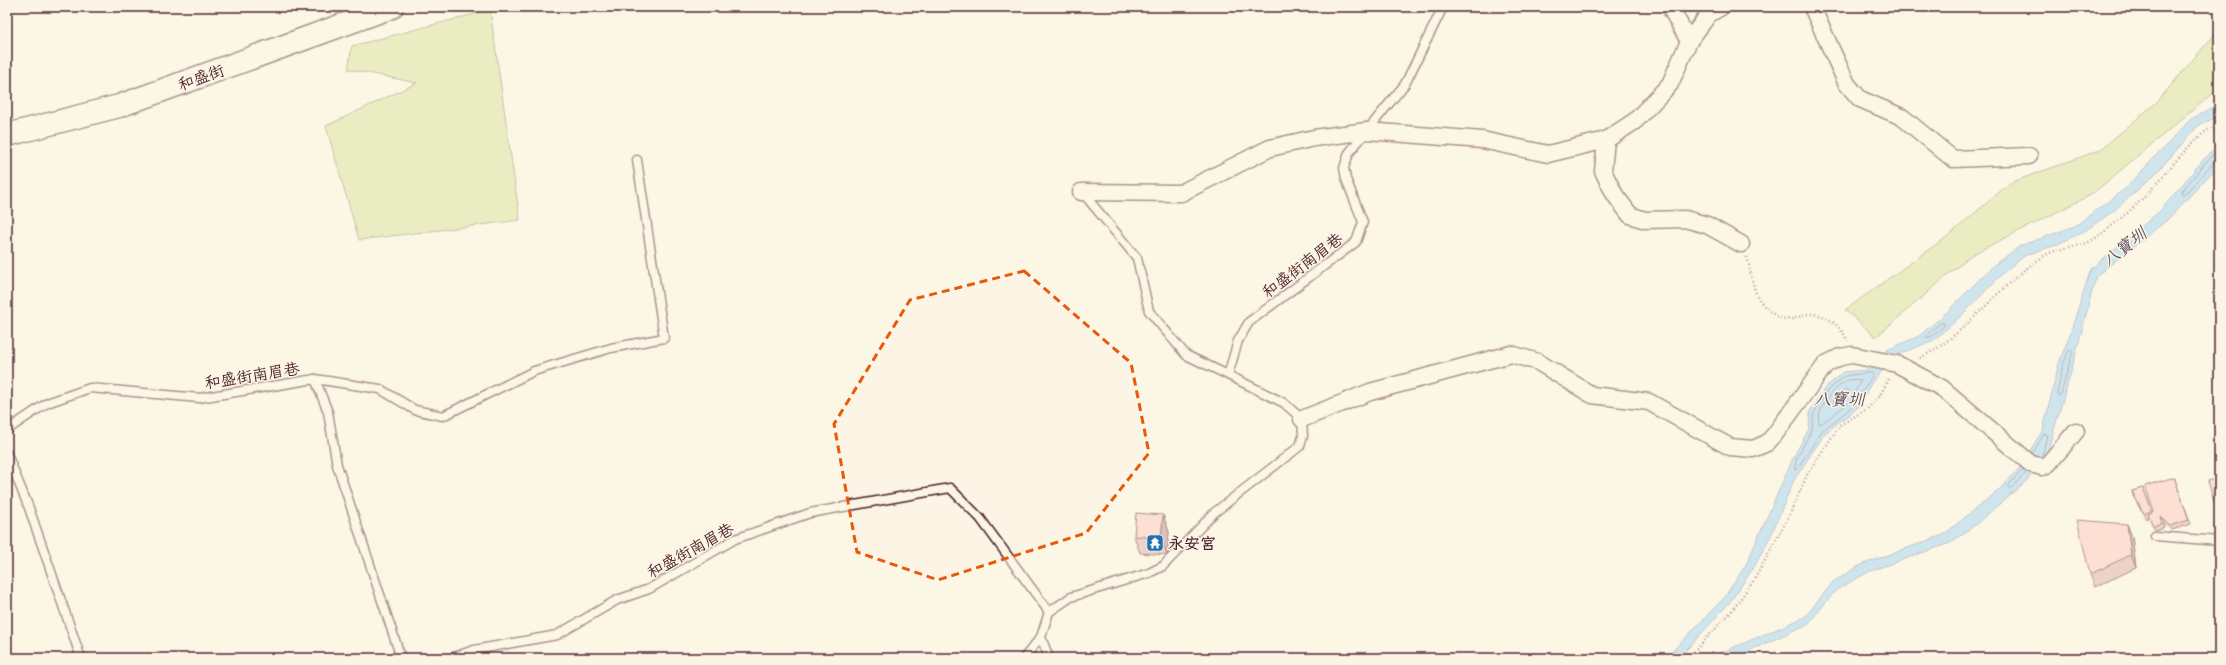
<svg xmlns="http://www.w3.org/2000/svg" width="2226" height="665" viewBox="0 0 2226 665" font-family="Dekko,'LXGW WenKai TC',sans-serif">
<rect width="100%" height="100%" fill="#fcf5e5"/>
<filter id="ink" filterUnits="userSpaceOnUse"><feTurbulence type="fractalNoise" baseFrequency=".025" numOctaves="2"/><feDisplacementMap in="SourceGraphic" scale="8" xChannelSelector="R" yChannelSelector="G"/><feConvolveMatrix kernelMatrix="1 2 1 2 8 2 1 2 1" color-interpolation-filters="sRGB"/></filter>
<g filter="url(#ink)">
<!-- green -->
<g fill="#d5e295" stroke="#908060">
<polygon points="490,10 520,220 359,240 326,126 417,83 348,69 352,46"/>
<polygon points="2219,29 2219,88 2091,195 1971,255 1876,337 1845,310 1948,236 2010,183 2100,150 2157,102"/>
</g>
<!-- water -->
<g fill="#9ad1f9" stroke="#7a8aa7">
<polygon points="2219,104 2219,116 2199,125 2155,174 2115,210 2083,232 2056,245 2026,255 2006,270 1962,315 1934,340 1897,355 1872,382 1857,408 1825,433 1794,480 1771,535 1754,567 1730,602 1679,658 1666,658 1724,598 1746,565 1794,456 1809,429 1810,411 1824,389 1843,372 1867,370 1887,350 1919,336 1942,317 1994,265 2020,246 2075,226 2125,189 2191,119"/>
<polygon points="2219,147 2219,165 2167,220 2096,276 2071,372 2046,456 2026,481 1975,525 1950,543 1870,571 1836,590 1808,624 1733,658 1714,658 1723,652 1805,617 1833,582 1861,565 1943,535 1998,491 2018,470 2043,430 2059,363 2069,337 2091,269 2160,211 2209,153"/>
</g>
<g fill="none" stroke-linecap="round" stroke-linejoin="round">
<!-- shore -->
<g stroke="#6a667d" stroke-width="1">
<polyline points="2219,152 2211,156 2181,192 2182,195 2184,195 2212,164 2219,161"/>
<polygon points="1941,323 1944,323 1944,326 1932,336 1927,338 1927,335"/>
<polygon points="2071,349 2073,351 2061,394 2058,396 2057,393 2063,365 2069,350"/>
<polygon points="1872,373 1873,375 1854,405 1822,431 1797,469 1794,470 1797,457 1812,430 1814,413 1827,391 1845,376"/>
<path d="M1861 380 1850 402 1821 424H1819C1816 410 1833 389 1846 381 1849 379 1857 379 1861 380Z"/>
<polygon points="1846,389 1849,391 1845,398 1833,405 1835,399"/>
<polyline points="2033,453 2044,434 2047,434 2043,453 2040,457"/>
<polyline points="2023,469 2008,486 2009,488 2011,488 2027,472"/>
</g>
<defs>
<g id="lane">
<polyline points="1082,192 1137,258 1149,311 1186,355 1228,375"/>
<polyline points="315,379 380,389 415,410 443,416 534,371 611,348 664,338 637,160"/>
<polyline points="7,430 47,403 90,388 199,398 315,379 328,412 337,465 401,658"/>
<polyline points="7,454 29,508 81,658"/>
<polyline points="2155,536 2219,541"/>
<polyline points="451,658 474,650 557,635 617,600 649,589 735,539 810,513 950,488 980,518 1049,612"/>
<polyline points="1024,658 1041,637"/>
<polyline points="1049,658 1041,637 1049,612 1071,597 1149,573 1163,566 1215,512 1300,446 1303,436 1302,419 1284,403 1228,375 1238,341 1249,322 1356,242 1363,222 1346,179 1344,168 1349,153 1405,84 1443,7"/>
</g>
<g id="street">
<polyline points="1670,7 1689,41"/>
<polyline points="1812,7 1847,84 1860,99 1902,117 1953,159 2029,156"/>
<polyline points="1606,140 1603,171 1615,195 1630,215 1645,220 1685,219 1707,225 1741,244"/>
<polyline points="1081,192 1181,193 1270,148 1314,138 1367,131 1482,140 1548,154 1606,140 1635,121 1670,84 1689,41 1709,14 1721,7"/>
<polyline points="1302,419 1370,392 1511,354 1538,362 1592,395 1649,402 1730,447 1753,449 1767,443 1775,434 1826,364 1840,357 1852,355 1897,364 1942,388 2031,464 2042,467 2048,464 2076,431"/>
</g>
<polyline id="secondary" points="7,135 119,106 392,7"/>
</defs>
<!-- lane casing -->
<use href="#lane" stroke="#4a1f2b" stroke-width="11"/>
<!-- street casing -->
<use href="#street" stroke="#4a1f2b" stroke-width="19"/>
<!-- secondary casing -->
<use href="#secondary" stroke="#4a1f2b" stroke-width="25"/>
<!-- path -->
<g stroke="#4a1f2b" stroke-width="2.5" stroke-dasharray="1 3" stroke-linecap="butt">
<path d="M1747 257C1751 270 1752 288 1759 299 1765 309 1778 321 1792 319 1798 318 1804 314 1810 314 1828 314 1840 326 1848 341"/>
<path d="M1920 358C1968 334 1996 287 2041 258 2055 248 2071 248 2087 243 2098 238 2127 214 2137 204 2161 183 2191 135 2219 124"/>
<polyline points="1688,658 1731,612 1754,580 1789,516 1808,473 1840,425 1867,409 1879,397 1890,377"/>
</g>
<!-- lane -->
<use href="#lane" stroke="#fcf5e5" stroke-width="8"/>
<!-- street -->
<use href="#street" stroke="#fcf5e5" stroke-width="16"/>
<!-- secondary -->
<use href="#secondary" stroke="#fcf5e5" stroke-width="22"/>
</g>
<!-- wall -->
<g fill="#dba8a2" stroke="#4a1f2b">
<polygon points="2174,477 2191,524 2172,530 2162,522 2164,527 2155,530 2149,517 2146,519 2133,496 2132,491 2143,488 2153,512 2154,511"/>
<polygon points="2219,478 2219,519 2217,512"/>
<polygon points="1163,515 1169,532 1167,555 1140,553 1134,536"/>
<polygon points="2127,524 2132,537 2136,568 2095,587 2090,574"/>
</g>
<!-- shaded-wall -->
<g fill="#b28884" stroke="#4a1f2b">
<polygon points="1163,515 1169,532 1167,555 1161,538"/>
<polygon points="2127,524 2132,537 2136,568 2131,555"/>
</g>
<!-- building -->
<g fill="#ffc3bc" stroke="#4a1f2b">
<polygon points="2174,477 2189,520 2170,526 2160,517 2162,523 2153,526 2148,514 2154,511 2145,486"/>
<polygon points="2219,478 2219,511 2217,512 2208,481"/>
<polygon points="2143,488 2152,510 2144,514 2132,491"/>
<polygon points="1136,513 1163,515 1161,538 1134,536"/>
<polygon points="2077,520 2127,524 2131,555 2090,574"/>
</g>
</g>
<!-- marked area -->
<path d="M0 0H2226V665H0ZM1024 271 1131 363 1149 453 1086 533 938 580 857 552 834 424 910 300Z" fill="#fcf5e5" fill-opacity=".55" fill-rule="evenodd"/>
<path fill="none" stroke="#e8590c" stroke-width="3" stroke-dasharray="8 5" stroke-linejoin="round" d="M1024 271 1131 363 1149 453 1086 533 938 580 857 552 834 424 910 300Z"/>
<!-- icons -->
<defs>
<symbol id="temple-square" viewBox="-11 -11 22 22"><rect x="-9" y="-9" width="18" height="18" rx="4" fill="#1f6fb2" stroke="#fcf5e5"/><path d="M0-6L5-2H3V0L6.5 2.5H4V6H1.5V3h-3V6H-4V2.5H-6.5L-3 0V-2H-5Z" fill="#fff"/></symbol>
</defs>
<g fill-rule="evenodd">
<use href="#temple-square" x="1145" y="533" width="20" height="20"/>
</g>
<g text-anchor="middle" stroke-width="3" stroke-linejoin="round" paint-order="stroke">
<!-- street labels -->
<g font-size="16" fill="#4a1f2b" stroke="#fcf5e5">
<text transform="translate(201 77) rotate(-20)" y="6">和盛街</text>
<text transform="translate(1302 265) rotate(-37)" y="6">和盛街南眉巷</text>
<text transform="translate(252 375) rotate(-9)" y="6">和盛街南眉巷</text>
<text transform="translate(690 550) rotate(-29)" y="6">和盛街南眉巷</text>
</g>
<!-- poi labels -->
<g font-size="16" font-weight="bold" fill="#4a1f2b" stroke="#fcf5e5" text-anchor="start">
<text x="1168" y="549">永安宮</text>
</g>
<!-- water labels -->
<g font-size="17" font-style="italic" fill="#5e4c5e" stroke="#fcf5e5">
<text transform="translate(2124 247) rotate(-39)" y="6">八寶圳</text>
<text x="1839" y="405">八寶圳</text>
</g>
</g>
<!-- margin -->
<rect width="2226" height="665" fill="none" stroke="#fcf5e5" stroke-width="24"/>
<rect x="12" y="12" width="2202" height="641" fill="none" stroke="#4a1f2b" stroke-width="1.5" filter="url(#ink)"/>
</svg>
